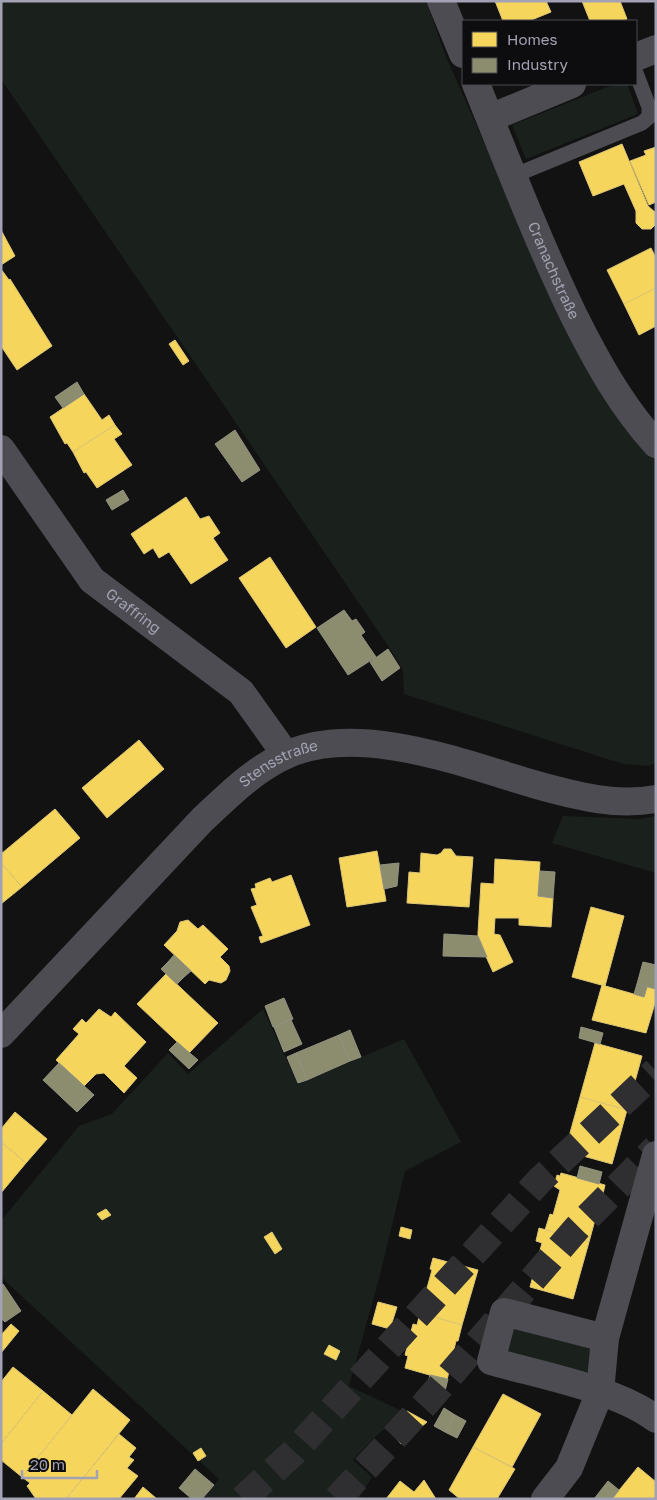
<svg xmlns="http://www.w3.org/2000/svg" width="657" height="1500" viewBox="0 0 657 1500" font-family="'Golos Text',sans-serif">
<rect width="100%" height="100%" fill="#121212"/>
<!-- green -->
<g fill="#1a211c">
<polygon points="1,1 426,1 446,57 542,272 624,428 656,460 656,763 648,766 623,764 404,694 403,670 391,650 1,79"/>
<polygon points="615,84 627,84 638,114 526,159 512,125"/>
<polygon points="563,816 640,819 656,816 656,873 552,843"/>
<polygon points="263,1009 298,1084 404,1039 461,1142 405,1171 380,1275 349,1386 404,1412 373,1439 353,1460 372,1477 360,1496 363,1499 203,1499 219,1479 1,1277 1,1221 79,1126 112,1114 168,1053 188,1074"/>
<polygon points="504,1312 605,1338 600,1392 491,1361"/>
</g>
<!-- homes -->
<g fill="#f6d55c" stroke="#ddc676">
<polygon points="495,1 546,1 551,12 529,21 503,21"/>
<polygon points="582,1 620,1 627,19 620,21 590,21"/>
<polygon points="622,144 648,206 656,213 656,224 651,229 642,229 636,223 636,211 624,184 593,196 579,162"/>
<polygon points="656,147 656,202 649,205 630,161 646,155 644,151"/>
<polygon points="1,230 15,256 1,265"/>
<polygon points="651,248 656,258 656,288 624,304 607,270"/>
<polygon points="1,269 9,280 10,279 52,346 17,370 1,346"/>
<polygon points="656,288 656,326 639,335 624,304"/>
<polygon points="175,340 189,361 183,365 169,344"/>
<polygon points="84,394 102,420 109,415 115,425 73,452 67,443 65,444 50,417"/>
<polygon points="115,425 122,434 114,439 132,465 97,488 86,472 84,473 73,452"/>
<polygon points="186,497 200,519 209,516 220,533 213,538 228,560 191,584 169,552 159,558 153,548 144,554 131,534"/>
<polygon points="270,557 316,627 286,648 239,578"/>
<polygon points="139,740 164,769 107,818 82,788"/>
<polygon points="55,809 80,838 22,887 1,863 1,854"/>
<polygon points="444,849 451,849 456,856 473,857 469,907 407,903 409,872 420,873 421,853 437,855 441,853"/>
<polygon points="377,851 386,901 347,907 339,858"/>
<polygon points="495,859 540,862 538,896 553,898 551,927 519,925 519,918 495,918 494,934 500,935 513,962 493,972 478,939 478,933 481,883 494,884"/>
<polygon points="1,863 22,887 1,904"/>
<polygon points="291,875 310,925 261,943 259,937 263,936 251,907 257,905 251,889 256,888 255,884 270,878 272,882"/>
<polygon points="591,907 624,916 605,986 572,977"/>
<polygon points="188,920 198,929 203,925 228,949 220,957 229,966 230,971 226,980 221,983 209,980 205,984 164,945 177,931 180,922"/>
<polygon points="166,974 218,1023 189,1053 137,1004"/>
<polygon points="602,985 644,997 647,987 656,989 656,1000 646,1033 592,1020"/>
<polygon points="99,1009 111,1017 115,1012 146,1042 124,1066 137,1078 124,1093 104,1073 96,1074 84,1086 56,1060 79,1034 73,1029 82,1019 86,1023"/>
<polygon points="595,1043 642,1056 627,1110 580,1097"/>
<polygon points="580,1097 627,1110 612,1164 565,1151"/>
<polygon points="15,1112 47,1139 26,1163 1,1142 1,1129"/>
<polygon points="1,1142 26,1163 1,1193"/>
<polygon points="561,1173 605,1185 597,1220 595,1220 589,1242 545,1230 550,1214 553,1215 560,1190 554,1186 557,1175 560,1176"/>
<polygon points="106,1209 111,1215 102,1220 97,1214"/>
<polygon points="401,1227 412,1230 410,1239 399,1236"/>
<polygon points="539,1228 589,1242 573,1299 530,1287 542,1243 536,1241"/>
<polygon points="272,1232 282,1249 275,1254 264,1237"/>
<polygon points="433,1258 478,1270 462,1325 420,1313 432,1270 430,1269"/>
<polygon points="378,1302 397,1307 390,1329 372,1324"/>
<polygon points="420,1313 462,1325 458,1341 456,1341 447,1380 405,1368 408,1356 405,1355 413,1324 417,1325"/>
<polygon points="11,1324 19,1331 1,1353 1,1335"/>
<polygon points="329,1345 340,1351 336,1360 324,1354"/>
<polygon points="365,1356 376,1359 373,1369 362,1366"/>
<polygon points="13,1367 43,1391 1,1444 1,1382"/>
<polygon points="93,1389 130,1420 66,1499 36,1499 27,1486 30,1483 22,1477"/>
<polygon points="43,1391 72,1415 22,1477 1,1460 1,1444"/>
<polygon points="503,1394 541,1414 512,1467 473,1447"/>
<polygon points="407,1411 427,1422 401,1444 388,1427"/>
<polygon points="119,1434 136,1448 129,1457 134,1460 127,1468 138,1476 123,1494 119,1499 66,1499"/>
<polygon points="473,1447 515,1469 497,1499 460,1499 449,1490"/>
<polygon points="201,1448 206,1456 198,1461 193,1453"/>
<polygon points="638,1467 656,1482 656,1499 612,1499"/>
<polygon points="424,1480 436,1499 386,1499 400,1481 414,1492"/>
<polygon points="143,1487 157,1499 134,1499"/>
</g>
<!-- industry -->
<g fill="#8c8c6e" stroke="#939383">
<polygon points="77,382 84,394 63,408 55,397"/>
<polygon points="235,430 260,470 242,482 215,444"/>
<polygon points="123,490 129,500 112,510 106,500"/>
<polygon points="344,610 352,621 356,619 365,632 361,635 376,657 348,675 317,628"/>
<polygon points="388,649 400,668 382,681 370,662"/>
<polygon points="399,863 397,886 384,889 380,865"/>
<polygon points="540,871 555,872 553,898 538,896"/>
<polygon points="444,934 478,936 487,957 443,956"/>
<polygon points="174,955 191,971 184,977 168,962"/>
<polygon points="168,962 184,977 177,984 161,969"/>
<polygon points="643,962 656,965 656,989 637,984"/>
<polygon points="637,984 647,987 644,997 634,994"/>
<polygon points="284,998 293,1019 273,1027 265,1006"/>
<polygon points="291,1020 302,1044 284,1052 274,1027"/>
<polygon points="581,1027 603,1033 600,1044 579,1038"/>
<polygon points="350,1030 361,1057 350,1061 339,1035"/>
<polygon points="339,1035 350,1061 307,1080 296,1053"/>
<polygon points="177,1042 198,1060 189,1069 169,1050"/>
<polygon points="296,1053 307,1080 298,1083 287,1057"/>
<polygon points="59,1063 94,1095 77,1112 43,1080"/>
<polygon points="580,1166 602,1172 599,1184 577,1178"/>
<polygon points="3,1284 21,1311 5,1322 1,1318 1,1286"/>
<polygon points="430,1375 448,1379 445,1391 427,1386"/>
<polygon points="444,1408 455,1415 445,1432 434,1426"/>
<polygon points="455,1415 466,1421 457,1438 445,1432"/>
<polygon points="195,1469 214,1485 202,1499 192,1499 179,1488"/>
<polygon points="608,1481 619,1490 612,1499 594,1499"/>
</g>
<g fill="none" stroke-linecap="round" stroke-linejoin="round">
<!-- motorway-tunnel -->
<g stroke="#2f2f32" stroke-width="28" stroke-dasharray="28 14" stroke-linecap="butt">
<polyline points="243,1499 294,1452 539,1181 656,1071"/>
<polyline points="337,1499 425,1404 578,1227 656,1148"/>
</g>
<!-- service -->
<polyline stroke="#4c4c52" stroke-width="15" points="513,176 642,123 649,117 649,107 636,73"/>
<!-- minor -->
<g stroke="#4c4c52" stroke-width="28">
<polyline points="441,1 463,54"/>
<polyline points="636,57 656,49"/>
<path id="s1" d="M476 84C507 161 537 239 573 314 596 360 621 406 656 444"/>
<polyline points="490,118 572,84"/>
<path id="s2" d="M1 449 92 580 241 692 286 755"/>
<path d="M605 1338 504 1312 491 1361C539 1375 617 1389 656 1419"/>
<polyline points="545,1499 569,1468 600,1392 605,1338 656,1155"/>
</g>
<!-- tertiary -->
<path stroke="#4c4c52" stroke-width="28" id="s3" d="M1 1034 202 820C228 796 253 770 286 755 362 721 468 766 544 787 582 797 616 806 656 799"/>
</g>
<g text-anchor="middle" stroke-width="5" stroke-linejoin="round" paint-order="stroke">
<!-- street labels -->
<g font-size="15" fill="#a2a2b4" stroke="#0d0c0e">
<text dy="5" stroke="none"><textPath href="#s1" startOffset="202">Cranachstraße</textPath></text>
<text dy="5" stroke="none"><textPath href="#s2" startOffset="211">Graffring</textPath></text>
<text dy="5" stroke="none"><textPath href="#s3" startOffset="390">Stensstraße</textPath></text>
</g>
</g>
<!-- border -->
<rect width="657" height="1500" fill="none" stroke="#a2a2b4" stroke-width="5"/>
<!-- legend -->
<rect x="462" y="20" width="175" height="65" fill="#0d0c0e" stroke="#494850"/>
<rect x="472" y="32" width="25" height="15" fill="#f6d55c" stroke="#494850"/>
<text x="507" y="45" font-size="15" fill="#a2a2b4">Homes</text>
<rect x="472" y="58" width="25" height="15" fill="#8c8c6e" stroke="#494850"/>
<text x="507" y="70" font-size="15" fill="#a2a2b4">Industry</text>
<!-- scale -->
<path d="M22 1470v8h75v-8" fill="none" stroke="#a2a2b4" stroke-width="2.5"/>
<text x="30" y="1470" font-size="15" fill="#a2a2b4" stroke="#0d0c0e" stroke-width="4" paint-order="stroke">20 m</text>
</svg>
